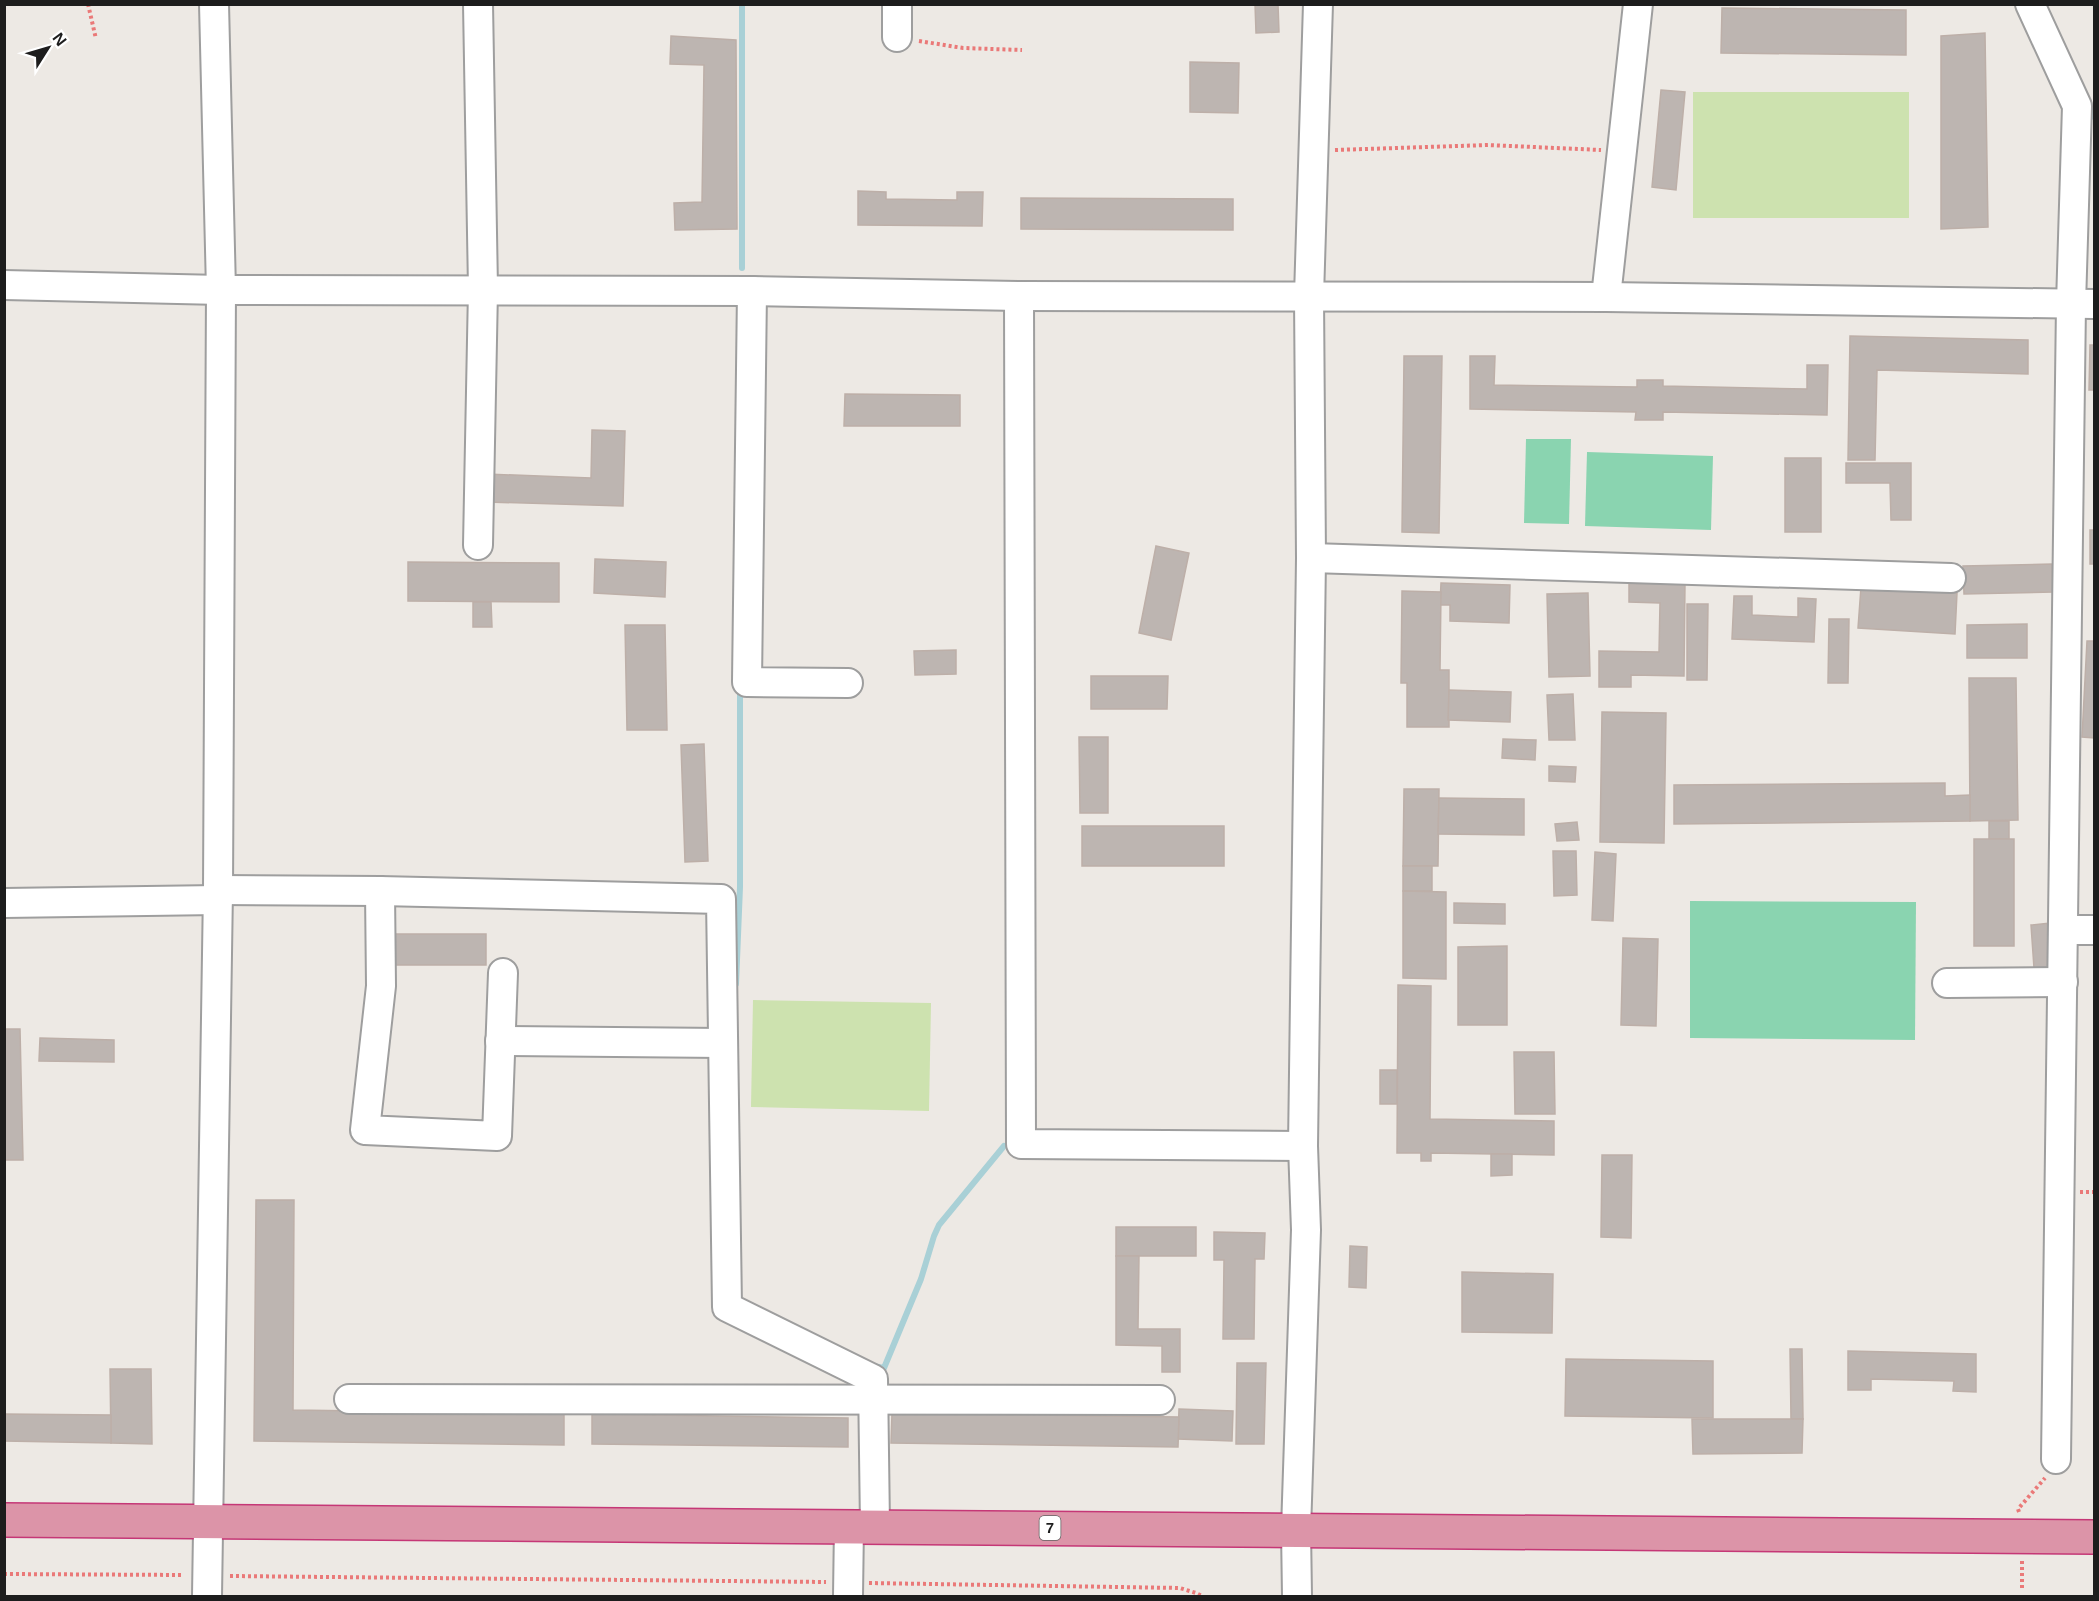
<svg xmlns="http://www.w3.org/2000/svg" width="2099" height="1601" viewBox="0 0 2099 1601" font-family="Helvetica,sans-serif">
<rect width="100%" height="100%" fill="#ede9e4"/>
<!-- grass -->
<g fill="#cde2af">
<rect x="1693" y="92" width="216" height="126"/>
<polygon points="753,1000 931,1003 929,1111 751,1107"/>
</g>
<!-- pitch -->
<g fill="#8ad4b0">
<polygon points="1526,439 1571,439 1569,524 1524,523"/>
<polygon points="1587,452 1713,456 1711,530 1585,526"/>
<polygon points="1690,901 1916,902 1915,1040 1690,1038"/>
</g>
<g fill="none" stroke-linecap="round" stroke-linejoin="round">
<!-- stream -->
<g stroke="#a9d0d6" stroke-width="6">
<polyline points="742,4 742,268"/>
<polyline points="2088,105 2094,117"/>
<polyline points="736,984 740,887 740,688"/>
<polyline points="873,1366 884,1368 921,1279 934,1236 939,1225 1004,1146"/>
</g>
</g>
<!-- building -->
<g fill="#bdb5b1" stroke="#bdafa8" stroke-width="1.5">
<polygon points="1255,4 1278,4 1279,32 1256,33"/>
<polygon points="1722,8 1906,10 1906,55 1721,53"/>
<polygon points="1985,33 1988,227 1941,229 1941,36"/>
<polygon points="671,36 736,40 737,229 675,230 674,203 702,202 704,65 670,64"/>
<polygon points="1190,62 1239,63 1238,113 1190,112"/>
<polygon points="1661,90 1685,92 1676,190 1652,187"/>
<polygon points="858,191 886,192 886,199 957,200 957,192 983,192 982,226 858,225"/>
<polygon points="1021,198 1233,199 1233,230 1021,229"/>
<polygon points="1850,336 2028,340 2028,374 1877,370 1875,460 1848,460"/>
<polygon points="2090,345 2094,345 2094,390 2089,390"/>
<polygon points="1404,356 1442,356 1439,533 1402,532"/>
<polygon points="1470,356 1495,356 1494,385 1637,387 1637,380 1663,380 1663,386 1807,389 1807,365 1828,365 1827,415 1663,412 1663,420 1635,420 1636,412 1470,409"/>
<polygon points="845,394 960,395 960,426 844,426"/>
<polygon points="592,430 625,431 623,506 487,502 487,474 591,478"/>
<rect x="1785" y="458" width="36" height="74"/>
<polygon points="1846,463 1911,463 1911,520 1891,520 1890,483 1846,483"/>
<rect x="2090" y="530" width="4" height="34"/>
<polygon points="1156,546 1189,553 1171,640 1139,633"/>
<polygon points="595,559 666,562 665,597 594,593"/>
<polygon points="408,562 559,563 559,602 408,601"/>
<polygon points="2052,564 2053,592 1964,594 1963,566"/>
<polygon points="1629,581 1685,582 1684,676 1631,675 1631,687 1599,687 1599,651 1659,652 1660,603 1629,602"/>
<polygon points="1441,583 1510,585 1509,623 1450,621 1450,605 1440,605"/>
<polygon points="1861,587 1957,593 1955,634 1858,628"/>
<polygon points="1402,591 1441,592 1440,670 1449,670 1449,727 1407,727 1407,683 1401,683"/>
<polygon points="1588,593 1590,676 1549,677 1547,594"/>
<polygon points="1734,596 1752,596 1752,615 1798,617 1798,598 1816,599 1814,642 1732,639"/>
<polygon points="473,602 491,602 492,627 473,627"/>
<polygon points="1687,604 1708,604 1707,680 1687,680"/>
<polygon points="1829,619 1849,619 1848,683 1828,683"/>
<polygon points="2027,624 2027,658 1967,658 1967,625"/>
<polygon points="625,625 665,625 667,730 627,730"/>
<polygon points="2087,641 2094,641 2094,738 2082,737"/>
<polygon points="956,650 956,674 915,675 914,651"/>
<polygon points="1091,676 1168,676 1167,709 1091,709"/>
<polygon points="1969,678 2016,678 2018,820 1970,821"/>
<polygon points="1449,690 1511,692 1510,722 1448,720"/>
<polygon points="1573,694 1575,740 1549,740 1547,695"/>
<polygon points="1602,712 1666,713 1664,843 1600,842"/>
<polygon points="1079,737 1108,737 1108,813 1080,813"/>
<polygon points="1503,739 1536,740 1535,760 1502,758"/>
<polygon points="704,744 708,861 685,862 681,745"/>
<polygon points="1549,766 1576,767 1575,782 1549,781"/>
<polygon points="1945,783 1945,796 1970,795 1970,821 1674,824 1674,785"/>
<polygon points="1404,789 1439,789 1438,866 1403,866"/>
<polygon points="1439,798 1524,799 1524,835 1438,834"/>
<rect x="1989" y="821" width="20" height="18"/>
<polygon points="1577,822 1579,840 1557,841 1555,824"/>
<rect x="1082" y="826" width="142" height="40"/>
<rect x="1974" y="839" width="40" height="107"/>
<polygon points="1553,851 1576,851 1577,895 1554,896"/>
<polygon points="1595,852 1616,854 1613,921 1592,920"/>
<rect x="1403" y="866" width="29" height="25"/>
<polygon points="1403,891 1446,892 1446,979 1403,978"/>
<polygon points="1454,903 1505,904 1505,924 1454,923"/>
<polygon points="2050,923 2052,967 2034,968 2031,925"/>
<rect x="391" y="934" width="95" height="31"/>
<polygon points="1623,938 1658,939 1656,1026 1621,1025"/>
<polygon points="1507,946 1507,1025 1458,1025 1458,947"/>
<polygon points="1398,985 1431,986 1430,1119 1554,1121 1554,1155 1431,1153 1431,1161 1421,1161 1421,1153 1397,1153"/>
<polygon points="4,1029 20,1029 23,1160 4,1160"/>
<polygon points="40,1038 114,1040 114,1062 39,1061"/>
<polygon points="1514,1052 1554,1052 1555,1114 1515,1114"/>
<rect x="1380" y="1070" width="17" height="34"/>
<polygon points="1491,1154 1512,1154 1512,1175 1491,1176"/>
<polygon points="1602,1155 1632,1155 1631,1238 1601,1237"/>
<polygon points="256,1200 294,1200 293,1410 564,1414 564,1445 254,1441"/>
<rect x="1116" y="1227" width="80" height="29"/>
<polygon points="1214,1232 1265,1233 1264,1259 1255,1259 1254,1339 1223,1339 1224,1260 1214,1260"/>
<polygon points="1350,1246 1367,1247 1366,1288 1349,1287"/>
<polygon points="1116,1256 1139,1256 1138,1329 1180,1329 1180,1372 1162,1372 1162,1346 1116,1345"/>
<polygon points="1462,1272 1553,1274 1552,1333 1462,1332"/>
<polygon points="1790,1349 1802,1349 1803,1419 1791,1419"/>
<polygon points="1848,1351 1976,1354 1976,1392 1953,1391 1954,1381 1871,1379 1871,1390 1848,1390"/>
<polygon points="1566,1359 1713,1361 1713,1418 1565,1416"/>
<polygon points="1237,1363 1266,1363 1264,1444 1236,1444"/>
<polygon points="110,1369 151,1369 152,1444 111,1443"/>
<polygon points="1179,1409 1233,1411 1232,1441 1178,1439"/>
<polygon points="892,1413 1179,1417 1178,1447 891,1443"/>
<polygon points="4,1414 111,1415 111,1443 4,1441"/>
<polygon points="592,1414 848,1418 848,1447 592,1444"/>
<polygon points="1692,1419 1803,1419 1802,1453 1693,1454"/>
</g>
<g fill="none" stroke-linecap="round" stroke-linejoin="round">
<defs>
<g id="minor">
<polyline points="478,4 483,289 478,545"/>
<polyline points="2030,4 2077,106 2071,304 2056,1459"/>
<polyline points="897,37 897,4"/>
<polyline points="4,285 221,290 752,291 1019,296 1606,297 2094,304"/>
<polyline points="752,291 747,682 848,683"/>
<polyline points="1019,296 1021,1144 1303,1146"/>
<polyline points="1606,297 1638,4"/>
<polyline points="1311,558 1951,578"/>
<polyline points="218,890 380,891 721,899 727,1307 873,1379 875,1526"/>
<polyline points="380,891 381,986 365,1130 497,1136 503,973"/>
<polyline points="4,903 218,900"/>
<polyline points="2064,930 2094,930"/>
<polyline points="1947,983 2063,982"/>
<polyline points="500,1041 723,1043"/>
<polyline points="349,1399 1160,1400"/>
<polyline points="207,1596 218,890 221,290 214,4"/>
<polyline points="848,1596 849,1525"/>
<polyline points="1297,1596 1296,1530 1306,1230 1303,1146 1311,558 1309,296 1318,4"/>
</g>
<polyline id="highway" points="4,1520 2094,1537"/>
</defs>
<!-- minor casing -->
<use href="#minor" stroke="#9e9e9e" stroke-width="32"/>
<!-- highway casing -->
<use href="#highway" stroke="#c53776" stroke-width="36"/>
<!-- path -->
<g stroke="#ea7978" stroke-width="4" stroke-dasharray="3 3" stroke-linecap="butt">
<polyline points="88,4 96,39"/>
<polyline points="919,41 963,48 1022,50"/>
<polyline points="1335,150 1488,145 1601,150"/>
<polyline points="2080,1192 2094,1192"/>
<polyline points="2019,1512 2018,1509 2045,1478"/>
<polyline points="2022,1561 2022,1590"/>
<polyline points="4,1574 184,1575"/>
<polyline points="230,1576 826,1582"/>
<polyline points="869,1583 1180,1588 1196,1593 1202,1596"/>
</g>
<!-- minor -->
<use href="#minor" stroke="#fff" stroke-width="28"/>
<!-- highway -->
<use href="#highway" stroke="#dc94a8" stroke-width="33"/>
</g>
<g text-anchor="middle" stroke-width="4.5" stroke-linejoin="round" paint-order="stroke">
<!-- shield labels -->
<rect fill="#fff" stroke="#616161" stroke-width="1.5" x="1039.5" y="1516" width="21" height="24" rx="4.5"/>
<g font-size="15" font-weight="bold" fill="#1d1d1d">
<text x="1050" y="1533">7</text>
</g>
</g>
<!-- border -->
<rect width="2099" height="1601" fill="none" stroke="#1d1d1d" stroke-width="12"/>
<!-- north arrow -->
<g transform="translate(48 48) rotate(53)" stroke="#ffffff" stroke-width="4.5" paint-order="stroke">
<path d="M0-4.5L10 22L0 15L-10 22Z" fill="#1d1d1d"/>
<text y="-9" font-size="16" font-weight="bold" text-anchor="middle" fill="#1d1d1d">N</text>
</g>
</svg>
